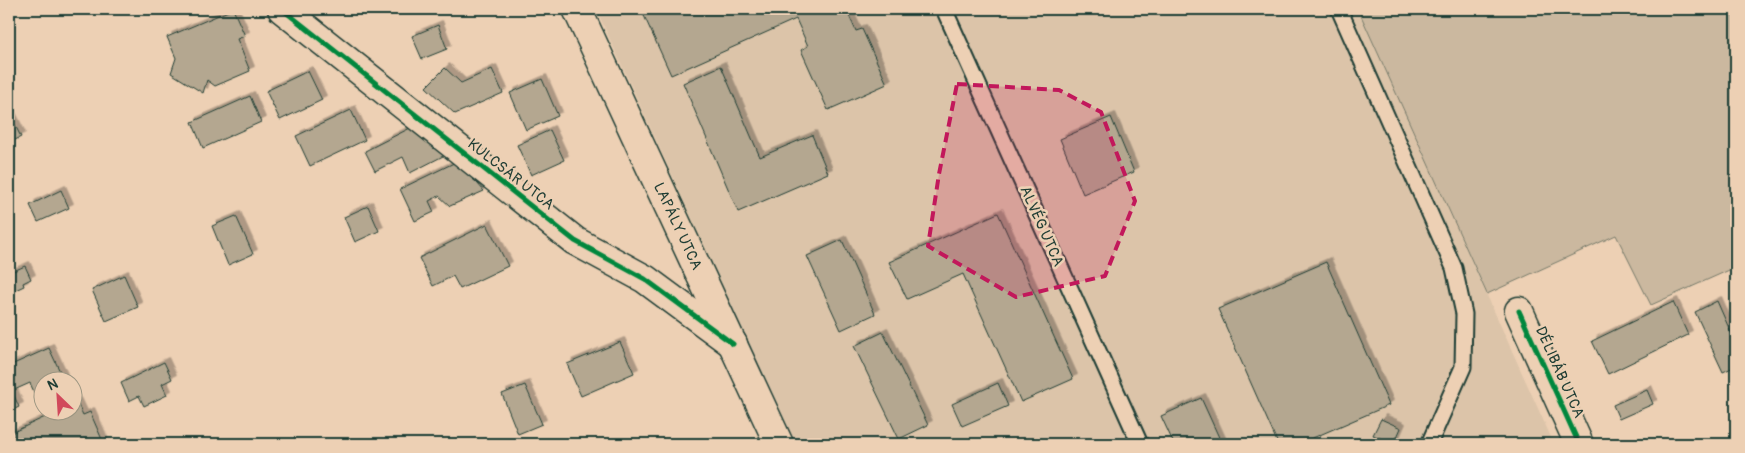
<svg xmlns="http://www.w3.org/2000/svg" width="1745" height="453" viewBox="0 0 1745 453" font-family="Pangolin,sans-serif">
<defs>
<filter id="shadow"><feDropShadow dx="4.5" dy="-4.5" stdDeviation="0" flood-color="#0004"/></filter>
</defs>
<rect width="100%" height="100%" fill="#edd0b4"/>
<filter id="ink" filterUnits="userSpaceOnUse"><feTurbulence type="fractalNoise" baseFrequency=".02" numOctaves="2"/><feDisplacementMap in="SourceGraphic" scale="10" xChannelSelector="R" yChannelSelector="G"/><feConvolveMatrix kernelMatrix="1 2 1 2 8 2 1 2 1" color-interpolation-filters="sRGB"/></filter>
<g filter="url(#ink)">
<!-- built -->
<polygon fill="#dcc4a9" points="596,9 1358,9 1554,444 795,444"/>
<!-- green -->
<polygon fill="#cbb89f" stroke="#757a6a" points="1358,9 1736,9 1736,267 1651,305 1616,235 1487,294"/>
<!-- building -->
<g fill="#b4a790" stroke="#1f3d34" filter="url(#shadow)">
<polygon points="233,9 245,36 237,39 250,71 215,86 207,80 203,93 171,73 176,58 167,37"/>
<polygon points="641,9 846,9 856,31 862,29 887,84 828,110 801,50 808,46 796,19 671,75"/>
<polygon points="438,25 447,49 422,59 412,36"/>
<polygon points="721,66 760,157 812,135 828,173 738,212 683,83"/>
<polygon points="445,68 461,83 492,69 503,93 455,114 426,87"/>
<polygon points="308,71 322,100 280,120 266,91"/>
<polygon points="542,79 558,116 526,130 510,93"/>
<polygon points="250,96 261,122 203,148 192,122"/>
<polygon points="351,110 365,140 310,166 296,136"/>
<polygon points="10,115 21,137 9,143 9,116"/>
<polygon points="1111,117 1134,172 1083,194 1060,139"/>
<polygon points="420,123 447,154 410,173 403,157 375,171 365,151"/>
<polygon points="550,130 564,160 531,175 517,145"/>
<polygon points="458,161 484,191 450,206 439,196 429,201 434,212 415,221 400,189"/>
<polygon points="61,190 69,208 38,222 30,205"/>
<polygon points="368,206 379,231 355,242 344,217"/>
<polygon points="998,213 1073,379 1021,402 963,274 907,299 889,262"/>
<polygon points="236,216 253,254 228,265 212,226"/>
<polygon points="487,224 508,266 460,289 453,276 433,286 419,258"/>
<polygon points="842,240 875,314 841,330 807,256"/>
<polygon points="1326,262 1389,405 1299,444 1278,444 1218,309"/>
<polygon points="25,266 31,279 23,283 24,286 9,293 9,273"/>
<polygon points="124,275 138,307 106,321 92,290"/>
<polygon points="1717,301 1736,344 1736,366 1723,372 1695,312"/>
<polygon points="1673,302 1688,335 1608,374 1592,341"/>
<polygon points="883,332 928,425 899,439 854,346"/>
<polygon points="620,342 634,373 581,396 567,364"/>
<polygon points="49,348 63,378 58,380 42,380 42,388 34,392 30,383 12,391 19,407 9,412 9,366"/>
<polygon points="164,362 172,379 162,384 167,395 144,406 139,396 129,401 121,383"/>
<polygon points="998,383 1008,406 962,426 952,404"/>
<polygon points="525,385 542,424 518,434 502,394"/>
<polygon points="1647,390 1653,404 1619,419 1613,405"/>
<polygon points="1201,398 1222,444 1174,444 1161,416"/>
<polygon points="77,402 83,415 90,412 104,444 14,444 9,434 60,410 72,410 72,405"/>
<polygon points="1381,419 1401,428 1394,444 1373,435"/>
</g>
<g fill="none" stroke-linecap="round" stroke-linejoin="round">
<defs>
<g id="service">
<polyline points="944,9 1140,444"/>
<polyline points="1339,9 1454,268 1464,314 1463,367 1429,444"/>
</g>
<g id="minor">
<polyline points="282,9 575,241 645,279 733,344"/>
<polyline points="577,9 779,444"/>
<polyline points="1519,311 1579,444"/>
</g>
</defs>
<!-- service casing -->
<use href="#service" stroke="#1f3d34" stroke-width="19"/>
<!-- minor casing -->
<use href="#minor" stroke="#1f3d34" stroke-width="31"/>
<!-- service -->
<use href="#service" stroke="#edd0b4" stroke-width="15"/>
<!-- minor -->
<use href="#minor" stroke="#edd0b4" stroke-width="28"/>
<defs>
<g id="cycleway">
<polyline points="282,9 575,241 645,279 733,344"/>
<polyline points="1519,311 1579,444"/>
</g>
</defs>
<!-- cycleway casing -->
<use href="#cycleway" stroke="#edd0b4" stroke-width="8"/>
<!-- cycleway -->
<use href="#cycleway" stroke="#00873e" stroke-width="5"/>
</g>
</g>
<!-- marked area -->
<path fill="#c2185b" fill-opacity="0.2" stroke="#c2185b" stroke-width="4" stroke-dasharray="10 6" stroke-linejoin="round" d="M957 84 1059 90 1101 112 1135 201 1105 276 1016 297 928 246 939 174Z"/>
<g text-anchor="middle" stroke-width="5" stroke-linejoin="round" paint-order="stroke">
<!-- street labels -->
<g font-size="15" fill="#1f3d34" stroke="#edd0b4">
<text transform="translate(511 174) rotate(38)" y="5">KULCSÁR UTCA</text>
<text transform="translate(678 226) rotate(65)" y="5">LAPÁLY UTCA</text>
<text transform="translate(1042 226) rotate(66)" y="5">ALVÉG UTCA</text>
<text transform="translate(1560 372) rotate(66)" y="5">DÉLIBÁB UTCA</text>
</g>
</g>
<!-- margin -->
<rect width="1745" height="453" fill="none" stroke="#edd0b4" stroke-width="30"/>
<rect x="15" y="15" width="1715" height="423" fill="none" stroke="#1f3d34" stroke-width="2" filter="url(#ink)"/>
<!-- north arrow -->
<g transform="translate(58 396) rotate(335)"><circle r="24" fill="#edd0b4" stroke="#9b9581"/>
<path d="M0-4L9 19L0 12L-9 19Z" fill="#d1495b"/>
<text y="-8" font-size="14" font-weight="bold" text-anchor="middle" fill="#1f3d34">N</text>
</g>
</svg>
